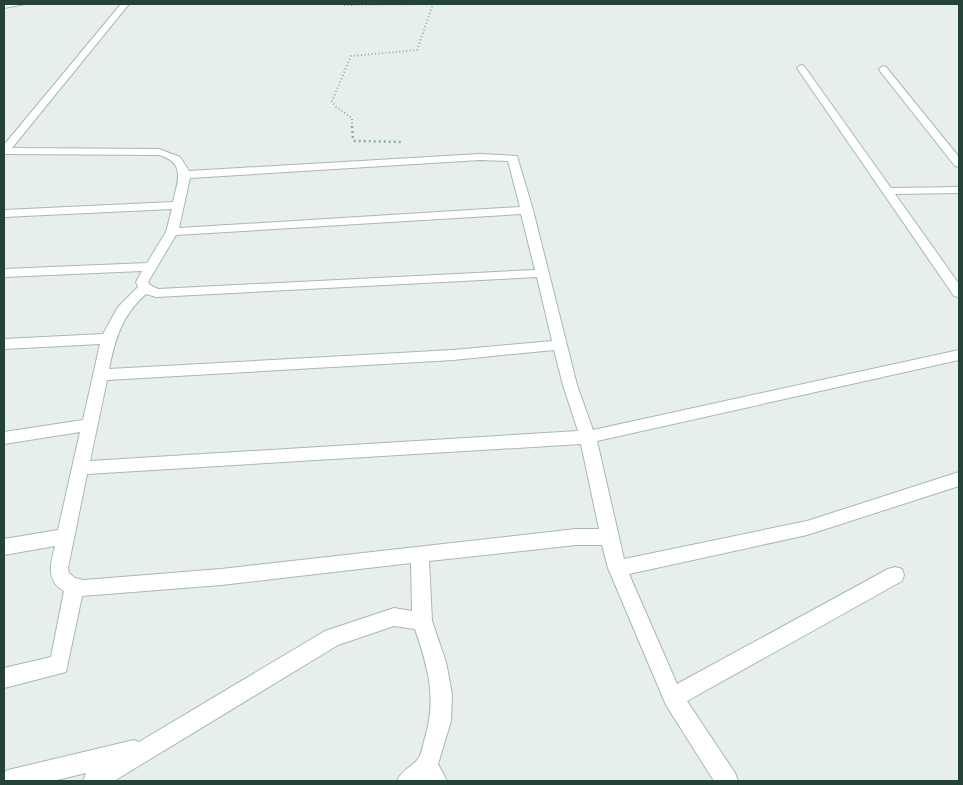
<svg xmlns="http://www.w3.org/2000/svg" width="963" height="785" viewBox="0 0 963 785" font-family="Raleway,sans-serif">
<rect width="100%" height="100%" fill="#e6efeb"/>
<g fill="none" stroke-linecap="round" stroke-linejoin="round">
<defs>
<g id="minor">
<polygon points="4,4 25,4 4,8"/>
<path d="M121 4H129L12 148 159 149 180 157 189 171 480 154 517 156 533 210 577 385 593 430 959 350V360L597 441 624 559 807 521 959 472V486L807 535 629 574 677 684 888 569 895 567 902 569 904 575 902 581 687 701 735 773 738 781H714L666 705 608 568 602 545H576L429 561 432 621 446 662 452 694 451 721 438 764 447 781H397C401 770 411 768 418 759 422 754 423 744 425 738 437 697 428 668 415 629L394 626 338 645 114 781H83L86 773 53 781H4V772L8 770 134 740 139 742 325 631 394 608 412 611 411 563 221 585 82 596 66 672 4 688V668L51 657 64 591C45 581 51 562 55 546L4 555V539L58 530 80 432 4 444V432L83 420 100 344 4 349V339L103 334 118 307 138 287 136 282 142 271 4 277V269L147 263 166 232 172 209 4 217V210L173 202C178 180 186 163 159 155L4 154V145ZM480 160 508 161 520 207 179 228 190 178ZM521 214 535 270 158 289 150 285 148 282 176 235ZM537 277 552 341 453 350 109 369C115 339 122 315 146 294L156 297ZM554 350 563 385 578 431 90 461 107 380 453 360ZM581 444 599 529H576L221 569 84 580 75 578 69 573 68 568 87 474Z"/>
<polygon points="801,65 804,66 891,188 959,187 959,193 895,194 959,284 959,297 954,296 797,68"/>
<polygon points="883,66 886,67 959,157 959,167 955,166 880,71 879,69"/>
</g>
</defs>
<!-- minor casing -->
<use href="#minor" stroke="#a8b8b2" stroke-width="2"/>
<!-- path-far1 -->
<g stroke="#86b3a5" stroke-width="2" stroke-dasharray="1 2.5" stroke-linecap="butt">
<polyline points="344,5 433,4"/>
<polyline points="352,127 352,118 335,106 332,101 351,56 417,50 433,4 436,4"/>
</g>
<!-- path -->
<polyline stroke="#86b3a5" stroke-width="2.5" stroke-dasharray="2 3" stroke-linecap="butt" points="352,126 353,140 355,141 402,142"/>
<!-- minor -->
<use href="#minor" fill="#fff" fill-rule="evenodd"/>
</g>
<!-- border -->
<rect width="963" height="785" fill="none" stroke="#24423a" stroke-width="10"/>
</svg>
